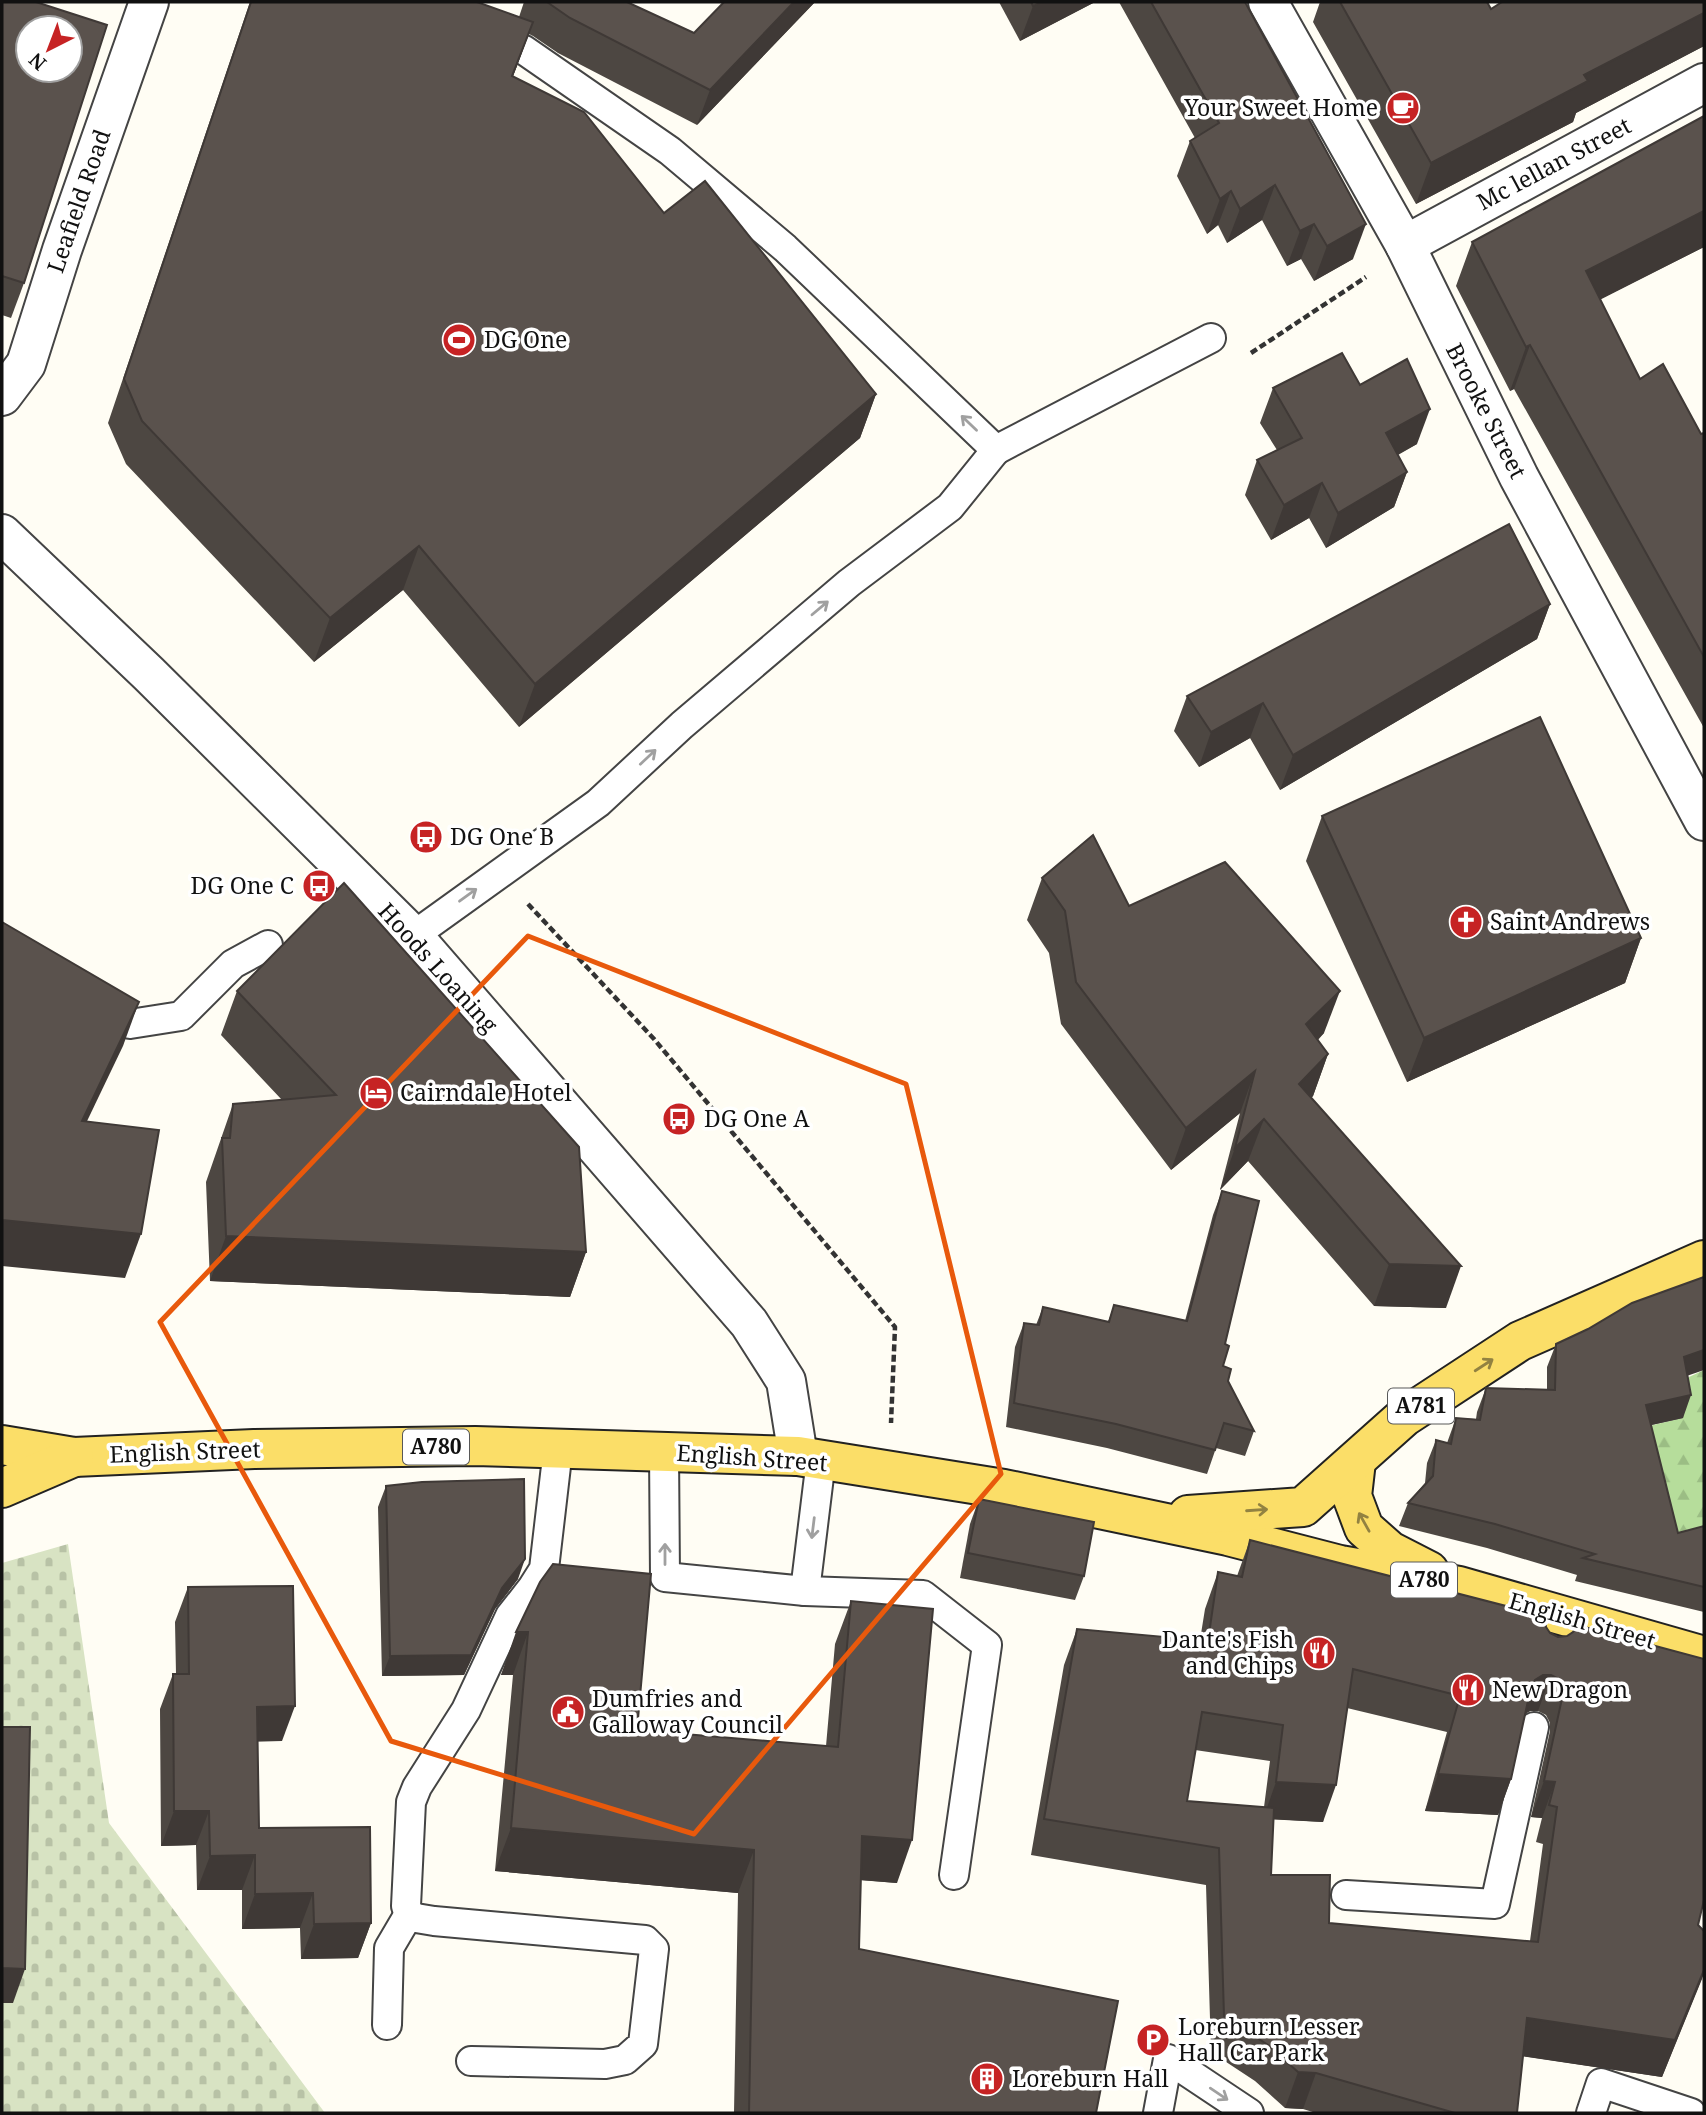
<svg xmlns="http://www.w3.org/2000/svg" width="1706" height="2115" viewBox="0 0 1706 2115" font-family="'Noto Serif',serif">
<defs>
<pattern id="forest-firs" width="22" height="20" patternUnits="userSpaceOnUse" patternTransform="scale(1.75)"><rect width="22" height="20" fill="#b6dd9b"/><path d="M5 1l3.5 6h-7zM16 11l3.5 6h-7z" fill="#9bbd84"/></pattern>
<pattern id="cemetery-stones" width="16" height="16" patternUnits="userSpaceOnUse" patternTransform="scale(1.75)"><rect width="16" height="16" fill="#d8e3c3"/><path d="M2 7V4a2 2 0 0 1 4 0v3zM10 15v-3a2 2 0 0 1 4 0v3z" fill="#b8c2a6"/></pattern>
</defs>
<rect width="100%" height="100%" fill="#fffdf4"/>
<!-- forest -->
<polygon fill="url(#forest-firs)" points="1704,1370 1704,1561 1667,1545 1643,1432 1653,1425 1682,1418 1676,1383"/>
<!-- cemetery -->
<polygon fill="url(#cemetery-stones)" points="68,1544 109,1823 325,2113 2,2113 2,1563"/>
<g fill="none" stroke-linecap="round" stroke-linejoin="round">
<defs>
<g id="service">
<polyline points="996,450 1211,338"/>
<polyline points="413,936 598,803 682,725 849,583 950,507 996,450 785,248 670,151 524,50 486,37"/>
<polyline points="99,1007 130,1024 181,1016 233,964 268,945"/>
<polyline points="664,1452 665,1577 805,1591 821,1460"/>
<polyline points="805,1591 923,1595 987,1645 954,1875"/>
<polyline points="1346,1895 1495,1904 1534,1727"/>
<polyline points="387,2025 389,1948 409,1914"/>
<polyline points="471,2061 605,2064 625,2060 643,2044 654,1949 645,1940 434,1921 416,1918 409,1914 406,1906 411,1802 417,1787 466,1710 510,1616 532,1588 544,1569 558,1449"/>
<polyline points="1158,2113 1168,2059 1249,2113"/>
<polyline points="1591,2113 1601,2083 1691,2113"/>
</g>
<g id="minor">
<polyline points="1268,2 1405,245 1519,477 1704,821"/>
<polyline points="1405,245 1704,83"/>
<polyline points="2,534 149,674 413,936 749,1323 786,1381 798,1456"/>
</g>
<polyline id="tertiary" points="2,396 26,364 62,250 149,2"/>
<g id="primary">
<polyline points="2,1445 74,1457 254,1449 475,1446 798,1456 1004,1489 1228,1536 1340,1565 1459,1586 1704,1656"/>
<polyline points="1356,1461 1352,1496 1364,1528 1390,1551 1429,1571"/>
<polyline points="2,1488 74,1457"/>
<polyline points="1188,1515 1303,1507 1404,1417 1520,1341 1704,1260"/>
</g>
</defs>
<!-- service casing -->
<use href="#service" stroke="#444" stroke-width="32"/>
<!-- minor casing -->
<use href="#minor" stroke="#444" stroke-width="42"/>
<!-- tertiary casing -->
<use href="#tertiary" stroke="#444" stroke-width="42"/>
<!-- primary casing -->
<use href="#primary" stroke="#222" stroke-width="42"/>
<!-- path -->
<g stroke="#333" stroke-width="4.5" stroke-dasharray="7 3.5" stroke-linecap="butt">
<polyline points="1251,353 1366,277"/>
<polyline points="528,904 654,1039 895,1327 891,1423"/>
</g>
<!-- service -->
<use href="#service" stroke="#fff" stroke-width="28"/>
<!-- minor -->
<use href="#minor" stroke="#fff" stroke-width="38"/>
<!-- tertiary -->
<use href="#tertiary" stroke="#fff" stroke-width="38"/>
<!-- primary -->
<use href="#primary" stroke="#fbde68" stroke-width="38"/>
</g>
<!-- wall -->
<g fill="#4d4742" fill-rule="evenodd">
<polygon points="2,2 24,283 11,318 2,315"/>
<polygon points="250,2 477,2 519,17 524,2 627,2 694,33 815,2 697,125 558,53 533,36 529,34 513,76 664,213 876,394 860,438 519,727 403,590 314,662 126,464 108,423"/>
<polygon points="999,2 1095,2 1020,41"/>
<polygon points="1119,2 1245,2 1353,259 1314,281 1301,259 1287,266 1262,220 1227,243 1218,225 1207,234 1177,176 1190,141 1195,138"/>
<polygon points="1320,2 1487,2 1491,9 1704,2 1704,46 1576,113 1573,122 1416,204 1313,22"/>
<polygon points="1472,242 1704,247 1600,299 1640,379 1701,434 1704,433 1704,728 1514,389 1510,391 1456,286"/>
<polygon points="1360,385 1417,444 1398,455 1407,472 1394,507 1326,548 1309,518 1271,540 1245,495 1257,460 1277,450 1260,423 1273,388"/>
<polygon points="1550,604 1537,639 1280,790 1250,738 1199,767 1174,731 1187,696"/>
<polygon points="1322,816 1641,938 1625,983 1407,1082 1306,861"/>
<polygon points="1042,878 1129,906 1324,1033 1318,1040 1328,1054 1313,1096 1311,1098 1446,1308 1374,1306 1248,1161 1220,1190 1240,1113 1171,1170 1061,1024 1049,953 1027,920"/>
<polygon points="237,991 586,1252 570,1297 210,1281 206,1182 233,1104 282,1100 221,1035"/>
<polygon points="1222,1191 1225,1344 1223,1366 1228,1381 1254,1431 1245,1456 1216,1448 1207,1474 1107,1448 1006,1427 1015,1347 1024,1323 1036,1325 1043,1307 1108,1322 1114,1305 1185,1321 1213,1215"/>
<polygon points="1556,1344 1687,1376 1683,1418 1651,1425 1678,1533 1704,1526 1704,1612 1575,1581 1577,1575 1487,1548 1399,1526 1408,1503 1425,1483 1427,1463 1436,1440 1447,1443 1456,1418 1476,1419 1477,1412 1486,1388 1547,1390 1547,1367"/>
<polygon points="386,1486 518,1579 495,1609 464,1675 382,1676 378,1507"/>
<polygon points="979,1499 1084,1576 1075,1600 960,1578 970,1524"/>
<path d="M1250 1540 1546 1627 1698 1925 1704 1931V1973L1662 2077 1523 2056 1517 2113H1316L1303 2109 1285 2108 1255 2081 1211 2052 1206 1885 1031 1855 1064 1665 1077 1629 1200 1640 1205 1609 1218 1572 1237 1576ZM1347 1708 1447 1732 1425 1811 1498 1815 1511 1779 1525 1714 1530 1711H1538L1546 1715 1550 1723V1731L1531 1817 1542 1818 1536 1842 1543 1844 1530 1941 1329 1923 1271 1875 1273 1819 1323 1822ZM1195 1750 1270 1761 1264 1807 1187 1801Z"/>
<polygon points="540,1582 637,1730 826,1746 835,1644 851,1601 897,1883 861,1880 859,1949 1096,2113 734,2113 738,1893 495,1871 513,1675 501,1675"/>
<polygon points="188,1587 282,1741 257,1741 259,1828 371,1923 358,1958 301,1959 300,1928 242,1929 242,1890 197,1890 196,1845 161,1846 160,1709 173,1674 176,1674 175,1622"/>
</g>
<!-- shaded-wall -->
<g fill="#3f3936">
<polygon points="794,2 815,2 697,125 710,90"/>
<polygon points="1042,2 1095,2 1020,41 1033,6"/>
<polygon points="1704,13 1704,46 1576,113 1573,122 1416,204 1431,163 1584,75"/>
<polygon points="533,22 517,66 496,119 512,76"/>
<polygon points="1275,185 1262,220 1227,243 1240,209"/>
<polygon points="1231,191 1218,225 1207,234 1220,199"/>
<polygon points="1704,211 1704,247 1570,315 1586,271"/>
<polygon points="1314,224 1301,259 1287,266 1300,231"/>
<polygon points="1366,224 1353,259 1314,281 1327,246"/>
<polygon points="1530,345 1514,389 1510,391 1526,347"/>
<polygon points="876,394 860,438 519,727 535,684"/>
<polygon points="1430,409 1417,444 1373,468 1386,433"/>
<polygon points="1407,472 1394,507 1326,548 1338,513"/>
<polygon points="1322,483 1309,518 1271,540 1284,505"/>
<polygon points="419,546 403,590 314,662 330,618"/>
<polygon points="1550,604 1537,639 1280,790 1293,755"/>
<polygon points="1263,703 1250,738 1199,767 1211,732"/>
<polygon points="1641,938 1625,983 1407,1082 1424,1038"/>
<polygon points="1340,991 1324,1033 1290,1066 1306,1024"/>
<polygon points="139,1002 123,1046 66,1165 82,1121"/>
<polygon points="1328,1054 1313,1096 1284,1126 1299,1084"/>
<polygon points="1255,1071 1240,1113 1171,1170 1186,1128"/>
<polygon points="1264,1119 1248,1161 1220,1190 1235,1148"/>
<polygon points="2,1220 141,1234 125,1278 2,1266"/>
<polygon points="226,1236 586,1252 570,1297 210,1281"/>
<polygon points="1389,1264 1461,1266 1446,1308 1374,1306"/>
<polygon points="1704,1350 1704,1370 1675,1380 1684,1357"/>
<polygon points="1691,1395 1683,1418 1638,1428 1646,1405"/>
<polygon points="525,1559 518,1579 495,1609 464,1675 382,1676 390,1656 502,1588"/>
<polygon points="516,1632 528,1632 513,1675 501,1675"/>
<polygon points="1543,1675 1551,1675 1538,1711 1530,1711 1521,1716 1531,1687 1535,1680"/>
<polygon points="295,1706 282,1741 244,1742 257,1707"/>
<polygon points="1438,1774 1511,1779 1498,1815 1425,1811"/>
<polygon points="1544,1781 1555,1782 1542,1818 1531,1817"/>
<polygon points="1276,1782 1336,1785 1323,1822 1263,1819"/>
<polygon points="174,1811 209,1811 196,1845 161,1846"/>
<polygon points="511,1828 754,1850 738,1893 495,1871"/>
<polygon points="862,1836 912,1840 897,1883 846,1879"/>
<polygon points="255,1855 242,1890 197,1890 210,1856"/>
<polygon points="313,1893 300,1928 242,1929 255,1894"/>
<polygon points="371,1923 358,1958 301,1959 314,1924"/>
<polygon points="2,1968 25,1969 13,2003 2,2003"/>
<polygon points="1704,1970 1702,1979 1662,2077 1514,2055 1527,2018"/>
<polygon points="1298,2072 1316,2073 1303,2109 1285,2108"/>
</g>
<!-- building -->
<g fill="#5a524d" stroke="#3f3936" stroke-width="2" fill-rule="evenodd">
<path d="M2 2H36L107 25 24 283 2 276ZM28 28H70V70H28Z"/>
<polygon points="251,2 477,2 533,22 512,76 584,112 664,213 705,181 876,394 535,684 419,546 330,618 142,421 124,379"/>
<polygon points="547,2 627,2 694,33 724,2 794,2 710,90 570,18"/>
<polygon points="1031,2 1042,2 1033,6"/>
<polygon points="1151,2 1245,2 1366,224 1327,246 1314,224 1300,231 1275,185 1240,209 1231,191 1220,199 1190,141 1219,123"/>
<polygon points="1340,2 1487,2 1491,9 1502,2 1704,2 1704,13 1584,75 1588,81 1431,163"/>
<polygon points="1704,116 1704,211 1586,271 1640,379 1663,364 1701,434 1704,433 1704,657 1530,345 1526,347 1472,242"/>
<polygon points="1342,353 1360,385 1407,359 1430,409 1386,433 1407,472 1338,513 1322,483 1284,505 1257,460 1302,438 1273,388"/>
<polygon points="1509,524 1550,604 1293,755 1263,703 1211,732 1187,696"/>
<polygon points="1540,717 1641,938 1424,1038 1322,816"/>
<polygon points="1093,835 1129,906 1225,862 1340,991 1306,1024 1328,1054 1299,1084 1461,1266 1389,1264 1264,1119 1235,1148 1255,1071 1186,1128 1076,982 1065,911 1042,878"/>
<polygon points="344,883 579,1147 586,1252 226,1236 222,1138 230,1138 233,1104 336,1095 237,991"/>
<polygon points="2,922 139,1002 82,1121 159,1130 141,1234 2,1220"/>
<polygon points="1222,1191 1259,1201 1225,1344 1229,1346 1223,1366 1231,1369 1228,1381 1254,1431 1224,1423 1215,1450 1116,1424 1014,1403 1024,1323 1039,1325 1043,1307 1109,1322 1114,1305 1187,1321"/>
<polygon points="1704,1277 1704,1350 1684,1357 1691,1395 1646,1405 1678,1533 1704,1526 1704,1587 1583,1558 1595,1554 1495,1524 1408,1503 1433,1476 1436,1440 1451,1444 1456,1418 1480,1420 1486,1388 1555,1390 1556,1344 1588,1329 1632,1303"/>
<polygon points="524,1479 525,1559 502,1588 471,1655 390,1656 386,1486 422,1482"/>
<polygon points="979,1499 1094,1522 1084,1576 968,1553"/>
<path d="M1250 1540 1545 1616 1546 1627 1550 1633 1558 1637 1567 1636 1573 1632 1577 1625 1704 1659V1900L1698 1925 1704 1931V1970L1675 2040 1527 2018 1517 2113H1455L1316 2073 1298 2072 1268 2045 1224 2016 1219 1848 1044 1819 1077 1629 1208 1641 1218 1572 1242 1577ZM1353 1669 1460 1696 1438 1774 1511 1779 1531 1687 1535 1680 1543 1675H1551L1559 1679 1563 1686V1694L1544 1781 1555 1782 1549 1805 1557 1807 1538 1942 1329 1923 1330 1875H1271L1274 1808 1187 1801 1202 1712 1283 1725 1276 1782 1336 1785Z"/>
<polygon points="553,1564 651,1574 637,1730 838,1747 851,1601 933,1609 912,1840 862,1836 859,1949 1118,2001 1096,2113 749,2113 754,1850 511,1828 528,1632 516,1632 540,1582"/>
<polygon points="293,1586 295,1706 257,1707 259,1828 370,1827 371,1923 314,1924 313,1893 255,1894 255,1855 210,1856 209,1811 174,1811 173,1674 189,1674 188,1587"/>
<polygon points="2,1727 30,1727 25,1969 2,1968"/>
</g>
<!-- one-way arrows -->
<defs><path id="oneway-shaft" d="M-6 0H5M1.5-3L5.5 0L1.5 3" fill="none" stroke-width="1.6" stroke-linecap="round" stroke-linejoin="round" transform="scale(1.75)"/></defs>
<g stroke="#a0a0a0">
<use href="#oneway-shaft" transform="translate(969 423) rotate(-136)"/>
<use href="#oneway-shaft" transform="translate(820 608) rotate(-40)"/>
<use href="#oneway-shaft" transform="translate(648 757) rotate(-43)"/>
<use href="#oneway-shaft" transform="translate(468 895) rotate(-36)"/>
<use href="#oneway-shaft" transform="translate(813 1528) rotate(97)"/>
<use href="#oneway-shaft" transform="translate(665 1554) rotate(-90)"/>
<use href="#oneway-shaft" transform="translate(1219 2094) rotate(34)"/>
</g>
<g stroke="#928241">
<use href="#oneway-shaft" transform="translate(1484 1365) rotate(-33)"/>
<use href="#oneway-shaft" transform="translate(1257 1510) rotate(-4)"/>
<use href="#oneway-shaft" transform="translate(1364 1522) rotate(-119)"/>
</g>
<!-- marked area -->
<path fill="none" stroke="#e8590c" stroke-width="5" stroke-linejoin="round" d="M528 936 906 1084 1001 1474 694 1834 391 1741 160 1322Z"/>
<!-- icons -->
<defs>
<symbol id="cafe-disc" viewBox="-11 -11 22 22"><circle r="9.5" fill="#c62324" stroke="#fff"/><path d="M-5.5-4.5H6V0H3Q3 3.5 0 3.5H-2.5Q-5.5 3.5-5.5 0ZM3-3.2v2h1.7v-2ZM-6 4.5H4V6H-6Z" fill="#fff"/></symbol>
<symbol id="stadium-disc" viewBox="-11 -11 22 22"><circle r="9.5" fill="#c62324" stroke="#fff"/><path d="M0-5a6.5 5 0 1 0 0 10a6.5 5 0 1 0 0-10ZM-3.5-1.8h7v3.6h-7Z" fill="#fff"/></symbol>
<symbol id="bus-disc" viewBox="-11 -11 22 22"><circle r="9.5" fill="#c62324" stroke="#fff"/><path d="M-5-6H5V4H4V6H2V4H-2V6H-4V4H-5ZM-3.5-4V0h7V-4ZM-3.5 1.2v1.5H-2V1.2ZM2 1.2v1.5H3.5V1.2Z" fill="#fff"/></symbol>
<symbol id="church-disc" viewBox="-11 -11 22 22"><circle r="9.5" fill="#c62324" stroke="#fff"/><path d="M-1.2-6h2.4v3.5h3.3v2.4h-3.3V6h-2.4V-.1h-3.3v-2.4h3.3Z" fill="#fff"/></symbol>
<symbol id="hotel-disc" viewBox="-11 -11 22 22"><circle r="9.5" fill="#c62324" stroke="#fff"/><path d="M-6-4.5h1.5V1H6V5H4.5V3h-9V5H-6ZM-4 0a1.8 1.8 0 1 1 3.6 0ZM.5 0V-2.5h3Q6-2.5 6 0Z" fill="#fff"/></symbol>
<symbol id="restaurant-disc" viewBox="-11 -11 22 22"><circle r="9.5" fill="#c62324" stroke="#fff"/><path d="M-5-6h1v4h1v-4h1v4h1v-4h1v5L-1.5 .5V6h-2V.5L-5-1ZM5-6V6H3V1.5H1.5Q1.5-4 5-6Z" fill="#fff"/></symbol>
<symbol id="civic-disc" viewBox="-11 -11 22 22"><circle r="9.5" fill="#c62324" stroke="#fff"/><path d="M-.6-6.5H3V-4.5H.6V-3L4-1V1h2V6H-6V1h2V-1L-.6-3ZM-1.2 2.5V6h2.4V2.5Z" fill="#fff"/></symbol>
<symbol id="parking-disc" viewBox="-11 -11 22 22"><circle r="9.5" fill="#c62324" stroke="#fff"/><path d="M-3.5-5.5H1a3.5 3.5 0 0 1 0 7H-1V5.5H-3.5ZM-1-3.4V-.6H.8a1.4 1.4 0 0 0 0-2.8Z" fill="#fff"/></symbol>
<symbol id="building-disc" viewBox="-11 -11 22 22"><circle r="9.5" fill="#c62324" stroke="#fff"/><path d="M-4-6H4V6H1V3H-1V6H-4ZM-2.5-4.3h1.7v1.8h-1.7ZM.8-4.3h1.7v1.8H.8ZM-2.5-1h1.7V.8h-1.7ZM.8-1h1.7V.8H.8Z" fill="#fff"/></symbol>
</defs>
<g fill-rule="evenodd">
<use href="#cafe-disc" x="1384" y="89" width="38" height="38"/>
<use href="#stadium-disc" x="440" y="321" width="38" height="38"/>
<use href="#bus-disc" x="407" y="818" width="38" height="38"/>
<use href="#bus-disc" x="300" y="867" width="38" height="38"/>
<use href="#church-disc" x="1447" y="903" width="38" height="38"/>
<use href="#hotel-disc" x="357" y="1074" width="38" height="38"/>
<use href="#bus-disc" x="660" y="1100" width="38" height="38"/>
<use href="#restaurant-disc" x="1300" y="1634" width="38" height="38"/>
<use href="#restaurant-disc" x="1449" y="1671" width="38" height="38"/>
<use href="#civic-disc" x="549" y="1693" width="38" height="38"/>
<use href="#parking-disc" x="1134" y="2021" width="38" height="38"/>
<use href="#building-disc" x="968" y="2060" width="38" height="38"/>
</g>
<g text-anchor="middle" stroke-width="7" stroke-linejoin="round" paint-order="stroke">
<!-- shield labels -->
<g fill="#fff" stroke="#585858" stroke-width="2">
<rect x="1388" y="1388.5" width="66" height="35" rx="5"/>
<rect x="403" y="1429.5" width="66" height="35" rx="5"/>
<rect x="1391" y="1562.5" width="66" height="35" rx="5"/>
</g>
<g font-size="21" font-weight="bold" fill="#111">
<text x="1421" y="1413">A781</text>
<text x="436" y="1454">A780</text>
<text x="1424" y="1587">A780</text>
</g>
<!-- poi labels -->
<g font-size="23" fill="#111" stroke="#fff" text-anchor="start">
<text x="1378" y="116" text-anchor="end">Your Sweet Home</text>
<text x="484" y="348">DG One</text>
<text x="450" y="845">DG One B</text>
<text x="294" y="894" text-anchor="end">DG One C</text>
<text x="1490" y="930">Saint Andrews</text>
<text x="400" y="1101">Cairndale Hotel</text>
<text x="704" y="1127">DG One A</text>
<text x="1294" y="1648" text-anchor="end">Dante's Fish<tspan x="1294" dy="26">and Chips</tspan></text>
<text x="1492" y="1698">New Dragon</text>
<text x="592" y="1707">Dumfries and<tspan x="592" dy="26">Galloway Council</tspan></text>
<text x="1178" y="2035">Loreburn Lesser<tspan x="1178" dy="26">Hall Car Park</tspan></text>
<text x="1012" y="2087">Loreburn Hall</text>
</g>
<!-- street labels -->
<g font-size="23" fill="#111" stroke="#fff">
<text transform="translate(1554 164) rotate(-28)" y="8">Mc lellan Street</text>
<text transform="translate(79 201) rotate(-71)" y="8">Leafield Road</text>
<text transform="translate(1486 411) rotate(63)" y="8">Brooke Street</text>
<text transform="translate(438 968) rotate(48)" y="8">Hoods Loaning</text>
<text transform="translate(185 1452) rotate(-2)" y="8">English Street</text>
<text transform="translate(752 1458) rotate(4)" y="8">English Street</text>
<text transform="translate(1582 1621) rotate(16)" y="8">English Street</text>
</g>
</g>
<!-- border -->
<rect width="1706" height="2115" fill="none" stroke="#111111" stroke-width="7"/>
<!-- north arrow -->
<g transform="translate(49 49) rotate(222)"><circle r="33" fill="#ffffff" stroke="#a0a0a0" stroke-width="2"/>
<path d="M0-5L12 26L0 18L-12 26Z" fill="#c62324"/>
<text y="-10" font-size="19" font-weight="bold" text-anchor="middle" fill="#111111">N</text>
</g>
</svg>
